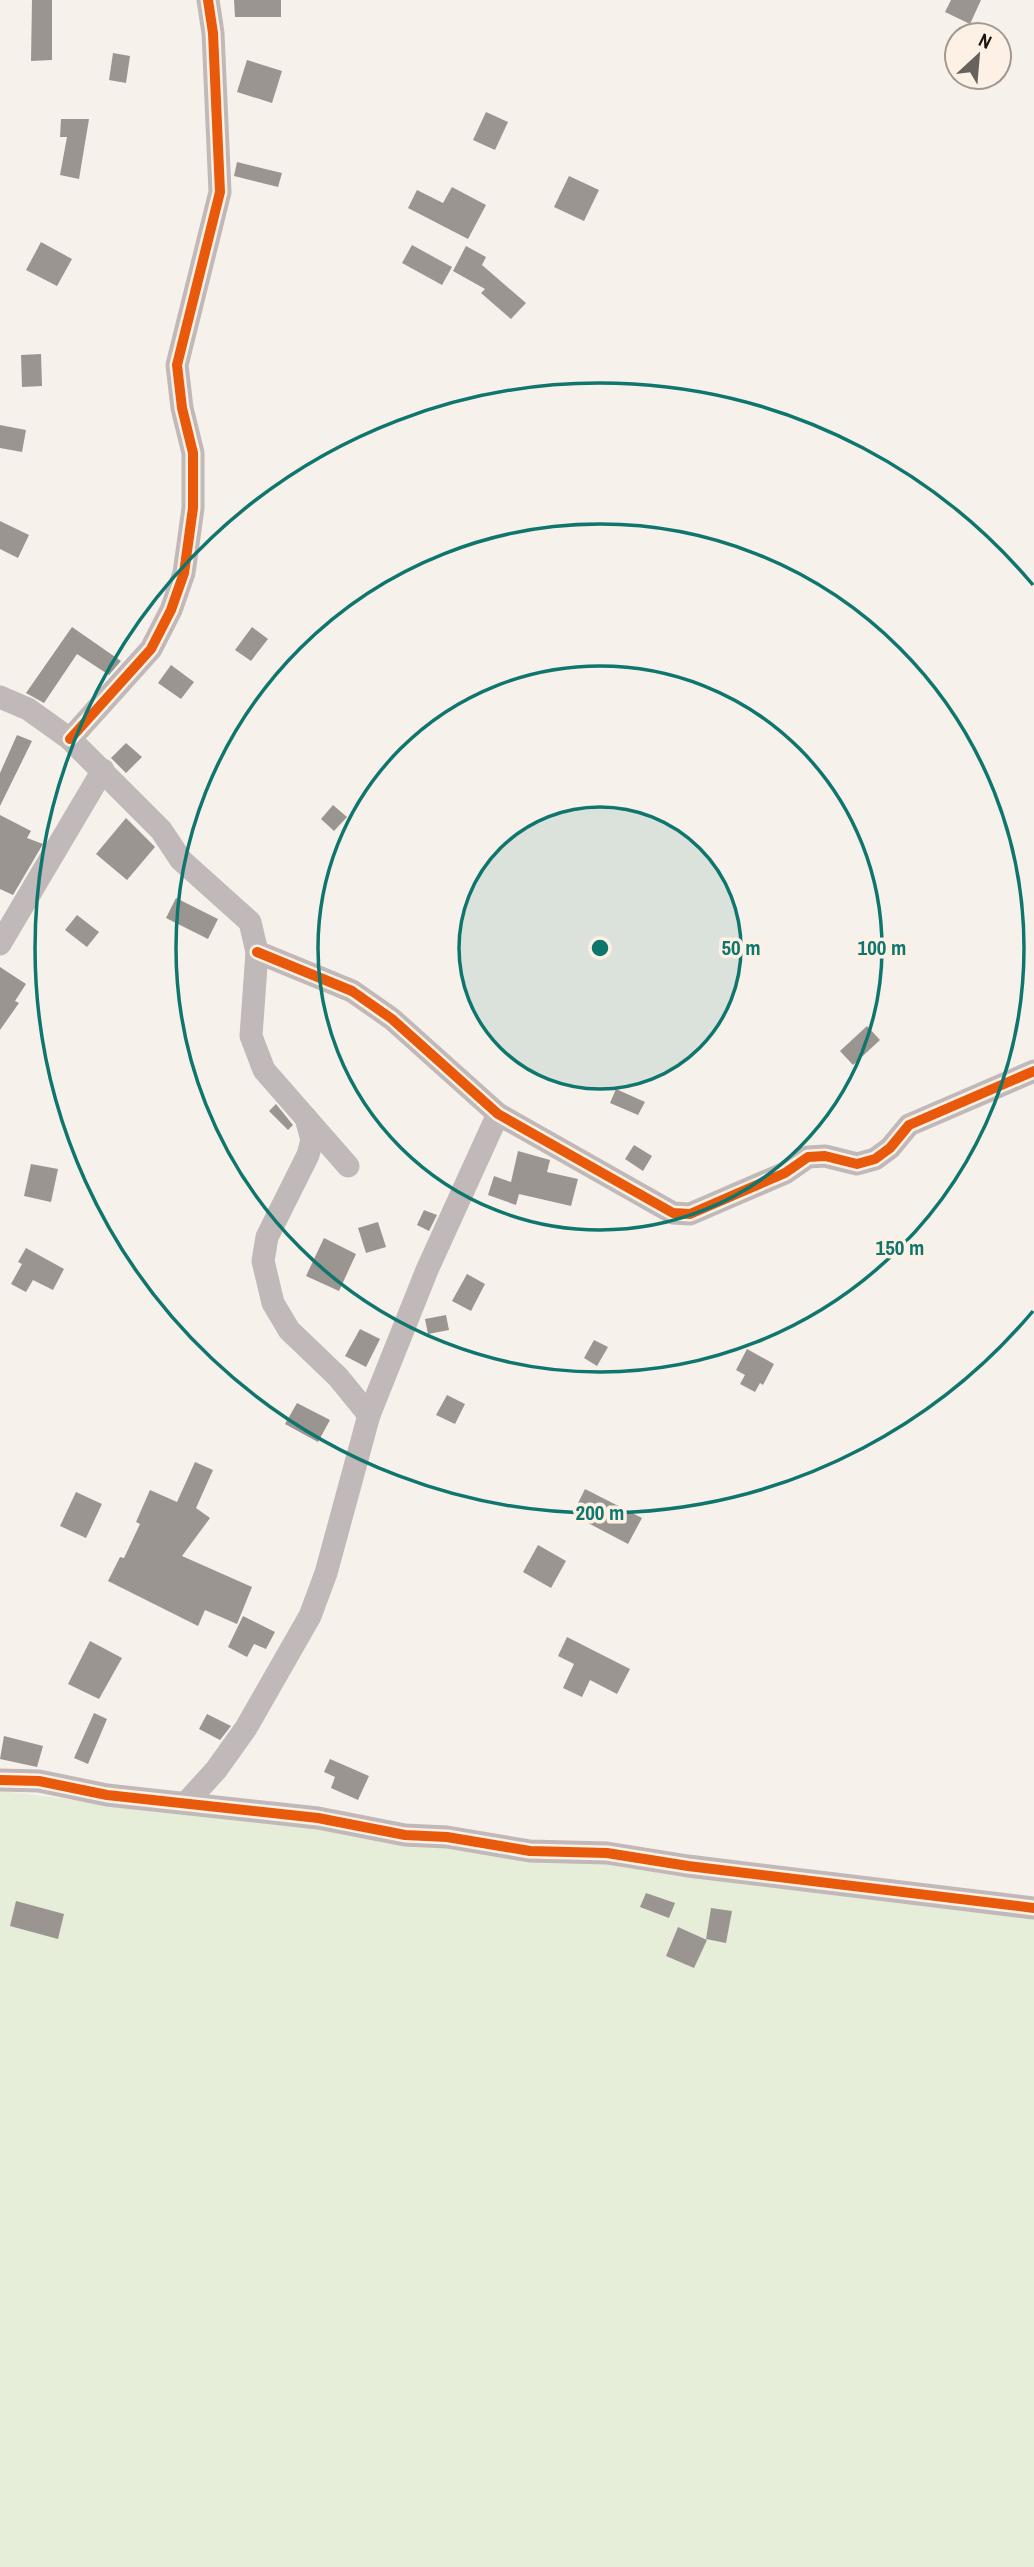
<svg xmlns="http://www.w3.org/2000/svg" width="1034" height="2567" viewBox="0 0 1034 2567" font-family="'Archivo Narrow',sans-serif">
<rect width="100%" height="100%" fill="#f7f1eb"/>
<!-- green -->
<polygon fill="#e6edd8" points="0,1791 1034,1913 1034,2567 0,2567"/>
<!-- building -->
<g fill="#9b9591">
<polygon points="32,0 52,0 52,60 31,61"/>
<polygon points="234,0 281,0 281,17 235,17"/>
<polygon points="951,0 981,0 970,24 945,12"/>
<polygon points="113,53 130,56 126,83 109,80"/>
<polygon points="247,60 282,71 272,103 237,92"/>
<polygon points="486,112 508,122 495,150 473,140"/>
<polygon points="61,119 89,119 79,179 60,175 67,137 60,137"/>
<polygon points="237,162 282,173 278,187 234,176"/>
<polygon points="569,176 599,190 584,221 554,207"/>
<polygon points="452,187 486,205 468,239 408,208 417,190 443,203"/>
<polygon points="41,242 72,259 57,286 26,270"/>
<polygon points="412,245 452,267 442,285 402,263"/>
<polygon points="466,246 486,257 482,265 526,303 511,319 481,293 485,289 453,271"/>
<polygon points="41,354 42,386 22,387 21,355"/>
<polygon points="0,425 26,430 22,452 0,448"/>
<polygon points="0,521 29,535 18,558 0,549"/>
<polygon points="72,627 121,661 109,675 77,654 44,703 26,693"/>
<polygon points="252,627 268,639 251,661 235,650"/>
<polygon points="171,665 194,682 181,699 158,683"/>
<polygon points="17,735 32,741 0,806 0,773"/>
<polygon points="126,743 142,757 126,773 111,758"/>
<polygon points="333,805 347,817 334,831 321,819"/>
<polygon points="0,815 31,831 27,838 43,844 13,895 0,889"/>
<polygon points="126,818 155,847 127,880 96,854"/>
<polygon points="176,898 218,919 208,939 166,918"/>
<polygon points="77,915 99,932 87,947 65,930"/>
<polygon points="0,967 26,984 15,1001 19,1003 0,1030"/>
<polygon points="867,1026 880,1040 853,1065 840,1051"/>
<polygon points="616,1089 645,1102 638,1115 610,1103"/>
<polygon points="276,1104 293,1125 288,1130 269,1111"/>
<polygon points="634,1145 652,1156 643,1171 625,1159"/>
<polygon points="518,1151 550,1160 547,1172 578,1179 571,1206 519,1194 516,1205 488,1195 494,1176 511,1182"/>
<polygon points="31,1164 58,1169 51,1202 24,1196"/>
<polygon points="424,1210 437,1215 429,1231 417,1225"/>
<polygon points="378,1222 386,1247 366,1253 358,1228"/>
<polygon points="324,1238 356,1254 339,1291 306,1276"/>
<polygon points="26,1248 64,1269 53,1290 33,1280 26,1292 11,1284 22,1264 18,1262"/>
<polygon points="467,1274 485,1284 471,1311 452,1301"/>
<polygon points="446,1315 449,1330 428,1334 425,1319"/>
<polygon points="360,1329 380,1339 366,1367 345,1356"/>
<polygon points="594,1340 608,1347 597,1366 584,1358"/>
<polygon points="747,1349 774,1364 763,1385 760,1383 755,1392 740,1384 745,1375 736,1370"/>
<polygon points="447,1395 465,1404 455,1424 436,1415"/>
<polygon points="297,1403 330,1420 318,1442 285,1424"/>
<polygon points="195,1462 213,1470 196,1508 210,1518 182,1556 252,1587 237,1624 205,1610 198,1626 108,1581 120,1557 124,1558 140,1524 136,1522 150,1490 177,1502"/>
<polygon points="585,1489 642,1518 628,1544 588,1523 591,1517 575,1509"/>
<polygon points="76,1492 102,1504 86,1538 60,1526"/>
<polygon points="538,1545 566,1561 551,1588 523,1572"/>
<polygon points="243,1616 275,1632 266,1649 254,1644 247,1657 228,1647"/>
<polygon points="567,1637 630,1669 617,1694 590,1680 582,1697 563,1688 574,1664 558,1656"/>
<polygon points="90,1641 122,1658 99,1699 68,1684"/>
<polygon points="94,1713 107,1719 88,1764 74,1758"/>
<polygon points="207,1714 231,1726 220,1740 199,1729"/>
<polygon points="4,1736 43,1746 37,1767 0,1759"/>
<polygon points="330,1759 369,1776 358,1800 331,1788 335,1777 324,1772"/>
<polygon points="646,1893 675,1903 669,1918 640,1907"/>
<polygon points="16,1901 64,1914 58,1939 10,1926"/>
<polygon points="711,1908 732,1911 726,1943 706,1939"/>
<polygon points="678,1927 707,1940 694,1968 666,1956"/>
</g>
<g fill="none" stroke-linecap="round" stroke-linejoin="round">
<!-- minor -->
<g stroke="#c1b8b9" stroke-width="23">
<polyline points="0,697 28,709 70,739 161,830 181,860 250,922 257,952 251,1036 264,1070 348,1166"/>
<polyline points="70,739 151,649 171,610 184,573 193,508 193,453 182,408 177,365 220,192 213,33 208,0"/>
<polyline points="0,944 103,770"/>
<polyline points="257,952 352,991 392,1019 498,1114 673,1213 690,1214 785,1173 808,1157 825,1156 857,1164 875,1159 890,1148 909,1125 1034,1071"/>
<polyline points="306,1118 312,1140 308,1155 267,1237 263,1261 273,1303 289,1330 338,1377 369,1415"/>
<polyline points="0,1780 39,1781 107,1795 318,1818 405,1835 447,1837 530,1851 607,1853 688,1866 1034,1908"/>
<polyline points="186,1803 216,1770 246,1728 310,1616 326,1573 369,1415 427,1270 498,1114"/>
</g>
<defs>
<g id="cycleway">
<polyline points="70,739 151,649 171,610 184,573 193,508 193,453 182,408 177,365 220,192 213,33 208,0"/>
<polyline points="257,952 352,991 392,1019 498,1114 673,1213 690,1214 785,1173 808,1157 825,1156 857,1164 875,1159 890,1148 909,1125 1034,1071"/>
<polyline points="0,1780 39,1781 107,1795 318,1818 405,1835 447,1837 530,1851 607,1853 688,1866 1034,1908"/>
</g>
</defs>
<!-- cycleway casing -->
<use href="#cycleway" stroke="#fdf1e5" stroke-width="15"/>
<!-- cycleway -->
<use href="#cycleway" stroke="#e8590c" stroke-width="10"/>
</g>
<!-- distance rings -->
<circle cx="600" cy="948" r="141" fill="#0f766e" fill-opacity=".12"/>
<g fill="none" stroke="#0f766e" stroke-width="3.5">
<circle cx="600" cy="948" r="141"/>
<circle cx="600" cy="948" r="282"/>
<circle cx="600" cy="948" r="424"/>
<path d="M1033 1311A565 565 0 1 1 1033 585"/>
</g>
<circle cx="600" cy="948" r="10" fill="#0f766e" stroke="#fdf1e5" stroke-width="3.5"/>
<g font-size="21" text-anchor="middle" font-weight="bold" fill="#0f766e" stroke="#fdf1e5" stroke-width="7" stroke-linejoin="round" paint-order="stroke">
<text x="741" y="955">50 m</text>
<text x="882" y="955">100 m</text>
<text x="900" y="1255">150 m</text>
<text x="600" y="1520">200 m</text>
</g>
<!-- north arrow -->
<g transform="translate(978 56) rotate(26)"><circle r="33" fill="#fdf1e5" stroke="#a29991" stroke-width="2"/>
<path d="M0-5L12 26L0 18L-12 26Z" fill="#67625e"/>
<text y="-10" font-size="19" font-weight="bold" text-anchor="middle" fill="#1a1512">N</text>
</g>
</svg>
